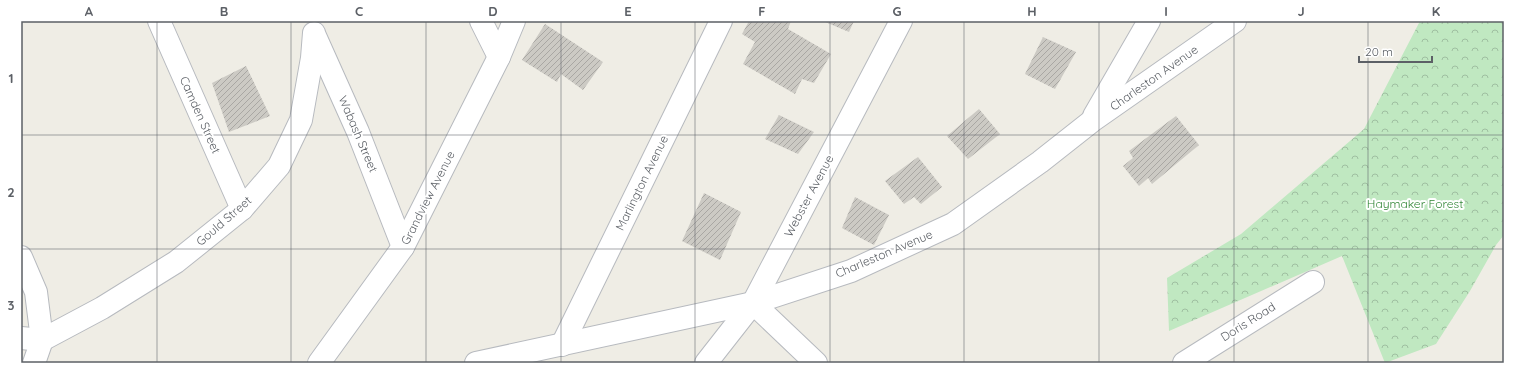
<svg xmlns="http://www.w3.org/2000/svg" width="1525" height="384" viewBox="0 0 1525 384" font-family="Quicksand,sans-serif">
<defs>
<pattern id="forest-crowns" width="20" height="18" patternUnits="userSpaceOnUse"><rect width="20" height="18" fill="#c0e8c1"/><path d="M2 6a3 3 0 1 1 6 0M12 15a3 3 0 1 1 6 0" fill="none" stroke="#9fbfa1"/></pattern>
<pattern id="building-hatch" width="6" height="6" patternUnits="userSpaceOnUse"><rect width="6" height="6" fill="#cccac4"/><path d="M-1 1l2-2M0 6l6-6M5 7l2-2" fill="none" stroke="#a9a7a3"/></pattern>
</defs>
<rect width="100%" height="100%" fill="#efede5"/>
<!-- forest -->
<polygon fill="url(#forest-crowns)" points="1420,21 1504,21 1504,235 1496,245 1470,291 1436,344 1385,363 1342,256 1169,331 1167,278 1241,234 1364,129"/>
<!-- building -->
<g fill="url(#building-hatch)">
<polygon points="749,21 791,21 788,29 831,54 814,83 802,79 795,94 743,64 755,42 742,34"/>
<polygon points="823,21 854,21 849,32"/>
<polygon points="545,24 603,62 583,90 561,74 557,82 522,60"/>
<polygon points="1043,37 1076,52 1055,89 1025,74"/>
<polygon points="246,66 270,116 229,132 212,83"/>
<polygon points="979,109 1000,134 968,159 947,136"/>
<polygon points="779,115 814,132 798,154 765,139"/>
<polygon points="1176,116 1199,145 1152,184 1148,178 1139,186 1123,166 1133,158 1129,151"/>
<polygon points="918,157 942,187 921,204 914,197 904,204 885,181"/>
<polygon points="704,193 741,212 720,260 682,241"/>
<polygon points="855,197 889,215 874,245 842,228"/>
</g>
<g fill="none" stroke-linecap="round" stroke-linejoin="round">
<defs>
<g id="street">
<polyline points="159,21 242,209"/>
<polyline points="481,21 499,57"/>
<polyline points="315,36 358,132 403,247"/>
<polyline points="1094,116 1149,21"/>
<polyline points="21,257 36,292 42,340 34,363"/>
<polyline points="753,303 816,363"/>
<polyline points="21,338 42,340"/>
<polyline points="42,340 102,308 176,262 242,209 279,166 301,120 312,58 314,33"/>
<polyline points="562,345 721,21"/>
<polyline points="319,363 403,247 499,57 514,21"/>
<polyline points="476,363 753,303 851,271 953,224 1040,162 1092,121 1235,21"/>
<polyline points="706,363 753,303 901,21"/>
<polyline points="1184,363 1313,282"/>
</g>
</defs>
<!-- street casing -->
<use href="#street" stroke="#b7babf" stroke-width="24"/>
<!-- street -->
<use href="#street" stroke="#fff" stroke-width="22"/>
</g>
<!-- grid -->
<path fill="none" stroke="#5c6066" stroke-width="1" stroke-opacity="0.55" d="M157 21V363M291 21V363M426 21V363M561 21V363M695 21V363M830 21V363M964 21V363M1099 21V363M1234 21V363M1368 21V363M21 135H1504M21 249H1504"/>
<g text-anchor="middle" stroke-width="4" stroke-linejoin="round" paint-order="stroke">
<!-- street labels -->
<g font-size="12" fill="#5c6066" stroke="#fff">
<text transform="translate(1154 78) rotate(-35)" y="4">Charleston Avenue</text>
<text transform="translate(200 115) rotate(66)" y="4">Camden Street</text>
<text transform="translate(358 134) rotate(67)" y="4">Wabash Street</text>
<text transform="translate(642 183) rotate(-64)" y="4">Marlington Avenue</text>
<text transform="translate(809 196) rotate(-62)" y="4">Webster Avenue</text>
<text transform="translate(428 198) rotate(-63)" y="4">Grandview Avenue</text>
<text transform="translate(224 221) rotate(-41)" y="4">Gould Street</text>
<text transform="translate(884 254) rotate(-23)" y="4">Charleston Avenue</text>
<text transform="translate(1248 322) rotate(-32)" y="4">Doris Road</text>
</g>
<!-- park labels -->
<g font-size="12" fill="#328737" stroke="#fff">
<text x="1415" y="208">Haymaker Forest</text>
</g>
</g>
<!-- border -->
<rect width="1525" height="384" fill="none" stroke="#ffffff" stroke-width="44"/>
<!-- scale -->
<path d="M1359 56v6h73v-6" fill="none" stroke="#5c6066" stroke-width="2"/>
<text x="1365" y="56" font-size="12" fill="#5c6066" stroke="#ffffff" stroke-width="3" paint-order="stroke">20 m</text>
<rect x="22" y="22" width="1481" height="340" fill="none" stroke="#5c6066" stroke-width="1.5"/>
<g font-size="13" text-anchor="middle" font-weight="bold" fill="#5c6066">
<text x="89" y="16">A</text>
<text x="224" y="16">B</text>
<text x="359" y="16">C</text>
<text x="493" y="16">D</text>
<text x="628" y="16">E</text>
<text x="762" y="16">F</text>
<text x="897" y="16">G</text>
<text x="1032" y="16">H</text>
<text x="1166" y="16">I</text>
<text x="1301" y="16">J</text>
<text x="1436" y="16">K</text>
<text x="11" y="83">1</text>
<text x="11" y="197">2</text>
<text x="11" y="310">3</text>
</g>
</svg>
